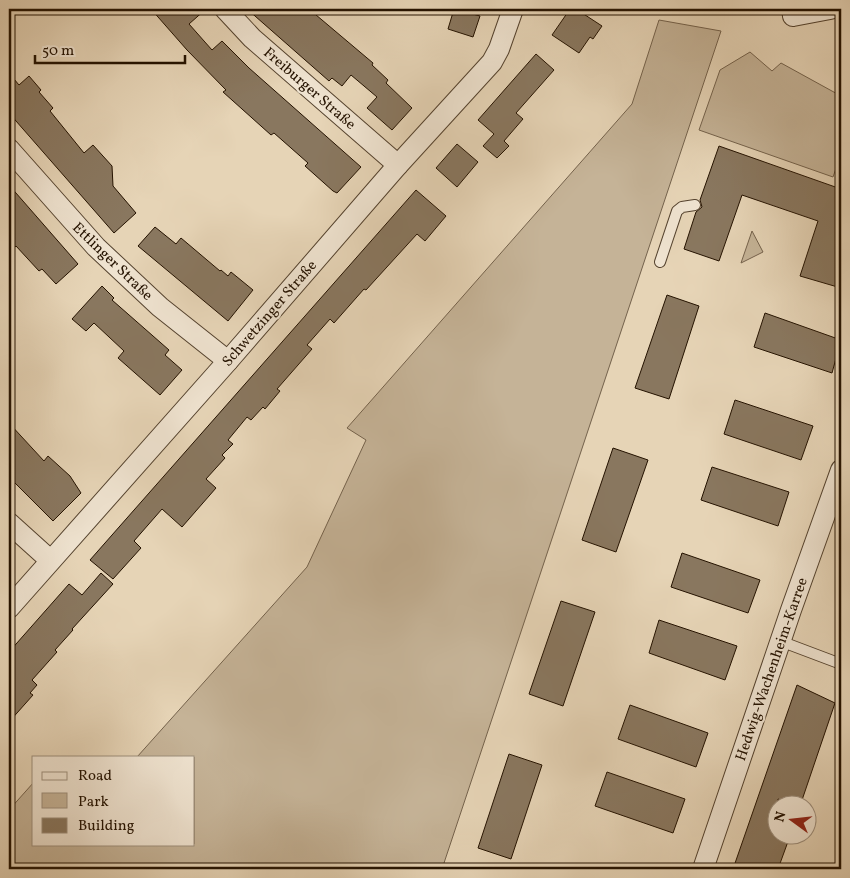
<svg xmlns="http://www.w3.org/2000/svg" width="850" height="878" viewBox="0 0 850 878" font-family="Vollkorn,serif">
<rect width="100%" height="100%" fill="#e6d4b6"/>
<filter id="stains"><feTurbulence type="fractalNoise" baseFrequency=".004" numOctaves="4"/><feColorMatrix values="0 0 0 0 .2 0 0 0 0 .09 0 0 0 0 .02 0 0 0 .5 -.17"/></filter>
<radialGradient id="worn" r=".72"><stop offset=".6" stop-color="#630" stop-opacity="0"/><stop offset="1" stop-color="#630" stop-opacity=".3"/></radialGradient>
<!-- green -->
<g fill="#c5b397" stroke="#74624c">
<polygon points="659,20 721,31 442,869 9,869 9,810 34,782 34,844 194,844 194,757 137,757 307,567 366,440 347,428 632,104"/>
<polygon points="750,52 772,71 781,63 841,96 841,154 833,177 699,130 720,70"/>
<polygon points="752,231 763,252 741,263"/>
</g>
<!-- building -->
<g fill="#89775f" stroke="#241200">
<polygon points="151,9 206,9 189,24 212,50 222,41 249,68 361,167 337,193 333,191 305,166 308,163 274,133 271,135 223,92 226,90 187,50"/>
<polygon points="247,9 309,9 373,63 372,65 388,80 386,83 412,108 392,130 367,108 377,97 351,75 342,86 332,78 329,81"/>
<polygon points="454,9 480,16 473,37 448,29"/>
<polygon points="570,9 576,9 602,26 593,39 590,37 579,53 552,35"/>
<polygon points="536,54 554,70 516,113 523,119 504,141 509,146 497,158 483,146 494,134 478,120"/>
<polygon points="9,73 19,85 29,76 41,90 39,92 53,108 50,111 84,153 93,145 112,166 113,186 136,213 114,233 9,113"/>
<polygon points="457,144 478,162 457,187 436,168"/>
<polygon points="719,146 841,189 841,288 800,276 818,221 742,195 719,261 684,249 696,212 702,207 700,200"/>
<polygon points="9,185 78,264 56,284 42,269 39,271 16,246 9,252"/>
<polygon points="416,190 446,216 425,241 417,234 366,290 364,289 334,323 330,319 307,345 312,349 277,389 280,391 265,409 263,407 251,420 247,417 228,440 233,444 222,455 225,458 206,479 216,488 182,527 162,509 134,541 141,548 113,579 90,560"/>
<polygon points="155,227 176,244 181,238 220,271 221,270 228,276 231,272 253,290 228,321 138,246"/>
<polygon points="102,286 114,298 112,300 169,350 165,355 182,370 160,395 118,358 124,351 94,323 86,331 72,319"/>
<polygon points="667,295 699,306 669,399 635,388"/>
<polygon points="765,313 841,340 832,373 754,347"/>
<polygon points="735,400 813,426 801,460 724,434"/>
<polygon points="9,423 44,461 48,456 70,476 81,493 53,521 9,477"/>
<polygon points="613,448 648,460 616,552 582,540"/>
<polygon points="712,467 789,492 778,526 701,500"/>
<polygon points="682,553 760,580 748,613 671,587"/>
<polygon points="101,573 113,584 72,629 73,630 55,650 57,652 32,680 37,685 30,693 33,695 9,722 9,652 69,584 82,595"/>
<polygon points="561,601 595,612 563,706 529,694"/>
<polygon points="659,620 737,646 725,680 649,653"/>
<polygon points="797,685 835,703 800,806 778,799 778,836 790,836 778,869 733,869"/>
<polygon points="630,705 708,733 696,767 618,739"/>
<polygon points="509,754 542,765 511,859 478,848"/>
<polygon points="607,772 685,799 673,833 595,806"/>
</g>
<g fill="none" stroke-linecap="round" stroke-linejoin="round">
<defs>
<g id="lane">
<polyline points="660,262 677,211 682,207 695,205"/>
<polyline points="780,641 841,664"/>
</g>
<g id="street">
<polyline points="225,9 252,38 398,165"/>
<polyline points="792,9 793,16 830,9"/>
<polyline points="9,149 96,247 160,307 228,361"/>
<polyline points="9,523 50,560"/>
<polyline points="9,608 228,361 398,165 492,62 499,49 513,9"/>
<polyline points="703,869 791,610 841,470"/>
</g>
</defs>
<!-- lane casing -->
<use href="#lane" stroke="#54422e" stroke-width="12"/>
<!-- street casing -->
<use href="#street" stroke="#54422e" stroke-width="22"/>
<!-- lane -->
<use href="#lane" stroke="#efe3d0" stroke-width="10"/>
<!-- street -->
<use href="#street" stroke="#efe3d0" stroke-width="20"/>
</g>
<g text-anchor="middle" stroke-width="4.5" stroke-linejoin="round" paint-order="stroke">
<!-- street labels -->
<g font-size="15" fill="#241200" stroke="#efe3d0">
<text transform="translate(310 88) rotate(41)" y="5">Freiburger Straße</text>
<text transform="translate(113 261) rotate(44)" y="5">Ettlinger Straße</text>
<text transform="translate(269 313) rotate(-49)" y="5">Schwetzinger Straße</text>
<text transform="translate(771 669) rotate(-71)" y="5">Hedwig-Wachenheim-Karree</text>
</g>
</g>
<!-- margin -->
<rect width="850" height="878" fill="none" stroke="#e6d4b6" stroke-width="30"/>
<rect x="10" y="10" width="830" height="858" fill="none" stroke="#241200" stroke-width="2.5"/>
<rect x="15" y="15" width="820" height="848" fill="none" stroke="#241200"/>
<!-- legend -->
<rect x="32" y="756" width="162" height="90" fill="#efe3d0" stroke="#9e8f7d"/>
<rect x="42" y="772" width="25" height="8" fill="#efe3d0" stroke="#9e8f7d"/>
<text x="78" y="780" font-size="15" fill="#241200">Road</text>
<rect x="42" y="793" width="25" height="15" fill="#c5b397" stroke="#9e8f7d"/>
<text x="78" y="806" font-size="15" fill="#241200">Park</text>
<rect x="42" y="818" width="25" height="15" fill="#89775f" stroke="#9e8f7d"/>
<text x="78" y="830" font-size="15" fill="#241200">Building</text>
<!-- north arrow -->
<g transform="translate(792 820) rotate(285)"><circle r="24" fill="#efe3d0" stroke="#9e8f7d"/>
<path d="M0-4L9 19L0 12L-9 19Z" fill="#8f2418"/>
<text y="-8" font-size="14" font-weight="bold" text-anchor="middle" fill="#241200">N</text>
</g>
<!-- scale -->
<path d="M35 55v8h150v-8" fill="none" stroke="#241200" stroke-width="2.5"/>
<text x="42" y="55" font-size="15" fill="#241200" stroke="#efe3d0" stroke-width="4" paint-order="stroke">50 m</text>
<rect width="100%" height="100%" filter="url(#stains)"/>
<rect width="100%" height="100%" fill="url(#worn)"/>
</svg>
